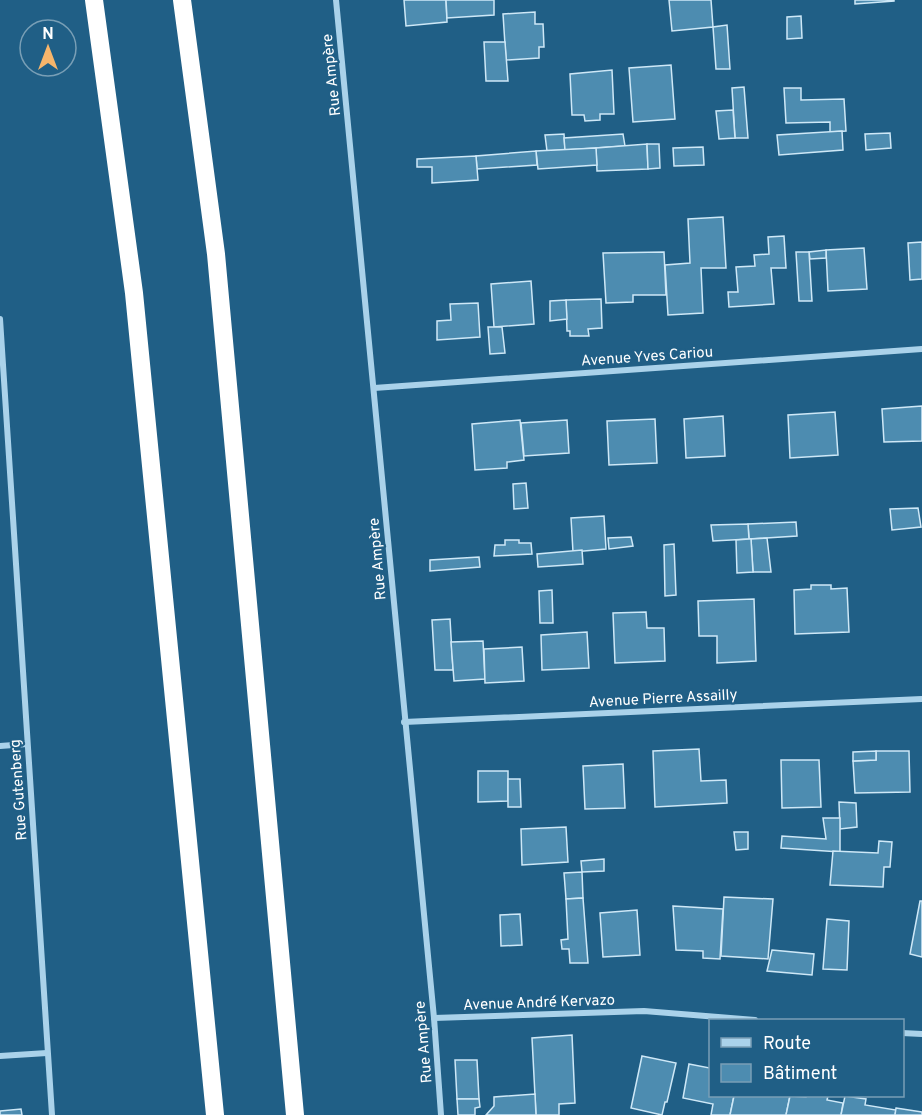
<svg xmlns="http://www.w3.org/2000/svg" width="922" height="1115" viewBox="0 0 922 1115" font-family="Overpass,sans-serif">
<rect width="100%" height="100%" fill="#205f86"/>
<!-- building -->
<g fill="#4d8cb0" stroke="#cee8f7" stroke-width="1.5">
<polygon points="404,0 446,0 447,22 406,26"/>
<polygon points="446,0 494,0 494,15 447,18"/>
<polygon points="669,0 711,0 713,27 672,31"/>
<polygon points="855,0 894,0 894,1 855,4"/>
<polygon points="535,12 535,24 543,24 544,47 539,47 539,58 506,60 503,14"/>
<polygon points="801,16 802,38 787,39 787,17"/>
<polygon points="727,25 730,69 716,69 713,27"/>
<polygon points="484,42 505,42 508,81 486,81"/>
<polygon points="671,65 675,119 633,122 629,68"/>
<polygon points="612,70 614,114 600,114 600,120 585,121 584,115 572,115 570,74"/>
<polygon points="744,87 748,138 735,138 732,88"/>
<polygon points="784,88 801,88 801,100 844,99 846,131 830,132 830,122 786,123"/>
<polygon points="733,110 735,138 719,139 716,111"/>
<polygon points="842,131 843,150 779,155 777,135"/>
<polygon points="890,133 891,148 866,150 865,134"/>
<polygon points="564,134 565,150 547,151 545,135"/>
<polygon points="623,134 625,146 565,150 564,138"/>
<polygon points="647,144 648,169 597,171 596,148"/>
<polygon points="647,144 659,144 660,168 648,169"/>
<polygon points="703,147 704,165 674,166 673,148"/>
<polygon points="596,148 597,165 538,169 536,151"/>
<polygon points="536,151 537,165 477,169 476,156"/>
<polygon points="476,156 478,180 432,183 432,167 417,167 417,159"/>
<polygon points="723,217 726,268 701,268 703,313 668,315 665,265 690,263 688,219"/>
<polygon points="784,236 786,268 771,268 774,304 729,307 728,292 738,292 736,267 755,266 754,255 769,254 768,237"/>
<polygon points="922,242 922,279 910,280 908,243"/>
<polygon points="864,248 867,289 828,291 826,250"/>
<polygon points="826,250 826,258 810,259 809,252"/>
<polygon points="664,252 666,295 633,295 633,302 606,303 603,253"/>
<polygon points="796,252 809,252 812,301 799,301"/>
<polygon points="531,281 534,324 494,327 491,284"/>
<polygon points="601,299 602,328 588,329 589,336 570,336 570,331 567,331 566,300"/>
<polygon points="566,300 567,319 550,321 550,301"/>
<polygon points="478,303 480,337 437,340 437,321 451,320 450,304"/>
<polygon points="488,327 502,327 505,353 490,354"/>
<polygon points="922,406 922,441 884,442 882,409"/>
<polygon points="835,412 838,455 790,458 788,415"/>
<polygon points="723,416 725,456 686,458 684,419"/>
<polygon points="655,419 657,463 609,465 607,421"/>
<polygon points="520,420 524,460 507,462 507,468 475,470 472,424"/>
<polygon points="567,420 569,453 524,456 521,423"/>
<polygon points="526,483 528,508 514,509 513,484"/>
<polygon points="918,508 921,527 892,530 890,509"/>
<polygon points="604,516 606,549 573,552 571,518"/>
<polygon points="796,522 797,536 749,539 748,524"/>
<polygon points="748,524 749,539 713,541 711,525"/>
<polygon points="631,537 633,546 609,549 608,538"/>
<polygon points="767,538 771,572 753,572 751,539"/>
<polygon points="749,539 751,539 753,572 737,573 736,540"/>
<polygon points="505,540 519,540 519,543 531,543 532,554 494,556 495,545 505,545"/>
<polygon points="674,544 676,595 665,596 664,545"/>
<polygon points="582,550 583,564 538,567 537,554"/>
<polygon points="479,557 480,567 430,571 430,560"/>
<polygon points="811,585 831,585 831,589 847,588 849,632 795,634 794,590 811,589"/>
<polygon points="552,590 553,623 540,623 539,591"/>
<polygon points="754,599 756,661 717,663 717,636 699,636 698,601"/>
<polygon points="646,612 647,628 664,628 665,661 615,663 613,613"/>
<polygon points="450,619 453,670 435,670 432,620"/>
<polygon points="587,632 589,668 542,670 541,635"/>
<polygon points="483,641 485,679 454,681 451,642"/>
<polygon points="522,647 524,681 485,683 484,649"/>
<polygon points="699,749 701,781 726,780 727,803 655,807 653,751"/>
<polygon points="876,751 909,751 910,792 855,793 853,761 876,760"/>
<polygon points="876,751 876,760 853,761 853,752"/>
<polygon points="781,760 819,760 821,807 782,808"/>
<polygon points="623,764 625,808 585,809 583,766"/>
<polygon points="478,771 508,771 508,801 478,802"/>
<polygon points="508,779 520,779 521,807 508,807"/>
<polygon points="839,802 856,803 857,827 840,829"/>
<polygon points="823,818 840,818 840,852 781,848 782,836 826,839"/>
<polygon points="566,827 568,862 522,865 521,829"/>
<polygon points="734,832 748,832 748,849 736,850"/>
<polygon points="879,841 892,842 890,867 884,867 883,887 830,885 833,851 878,853"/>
<polygon points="604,859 604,871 582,872 581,861"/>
<polygon points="582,872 583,898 566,899 564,873"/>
<polygon points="724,897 773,899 768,959 721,956"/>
<polygon points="583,898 588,963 570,963 569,949 562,949 561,940 568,939 566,899"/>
<polygon points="920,901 922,901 922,957 910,954"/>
<polygon points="673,906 723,909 720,959 703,958 703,951 676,950"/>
<polygon points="637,910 640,955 603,957 600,913"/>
<polygon points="520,914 522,945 501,946 500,915"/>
<polygon points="827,919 849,921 847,970 823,969"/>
<polygon points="772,950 814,954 812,975 767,971"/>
<polygon points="572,1035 575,1103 559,1104 559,1115 536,1115 532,1038"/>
<polygon points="642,1056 676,1063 667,1102 665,1102 662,1115 631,1108"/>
<polygon points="455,1060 477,1060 479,1099 457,1099"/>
<polygon points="689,1064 710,1068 710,1096 734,1096 730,1115 711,1115 713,1104 683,1098"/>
<polygon points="535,1094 536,1115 486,1115 494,1106 494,1097"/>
<polygon points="734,1096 790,1096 786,1115 730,1115"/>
<polygon points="790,1096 806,1097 807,1096 828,1096 827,1100 843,1103 841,1115 786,1115"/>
<polygon points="845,1096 866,1099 865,1105 896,1110 895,1115 841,1115"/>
<polygon points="457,1099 479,1099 480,1107 475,1108 475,1115 458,1115"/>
<polygon points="896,1108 922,1112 922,1115 895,1115"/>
<polygon points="21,1109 22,1115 0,1115 0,1111"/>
</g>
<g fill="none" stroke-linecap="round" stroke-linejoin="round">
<!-- minor -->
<g stroke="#aad2ea" stroke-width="6">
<polyline points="336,0 434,1018 441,1115"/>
<polyline points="0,319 52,1115"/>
<polyline points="374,388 922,349"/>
<polyline points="404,722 922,699"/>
<polyline points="0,746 27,744"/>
<polyline points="434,1018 644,1011 755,1020"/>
<polyline points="902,1033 922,1034"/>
<polyline points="0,1056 47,1053"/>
</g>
<!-- motorway -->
<g stroke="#fff" stroke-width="18">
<polyline points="94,0 134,293 215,1115"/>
<polyline points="182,0 216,254 295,1115"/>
</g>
</g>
<g text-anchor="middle" stroke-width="4.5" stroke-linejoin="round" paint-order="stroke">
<!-- street labels -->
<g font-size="15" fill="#fff" stroke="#205f86">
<text transform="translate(331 75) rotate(-96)" y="5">Rue Ampère</text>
<text transform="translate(647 356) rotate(-4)" y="5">Avenue Yves Cariou</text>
<text transform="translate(377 559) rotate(-95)" y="5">Rue Ampère</text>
<text transform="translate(663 698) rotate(-3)" y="5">Avenue Pierre Assailly</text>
<text transform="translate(18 790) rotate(-94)" y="5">Rue Gutenberg</text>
<text transform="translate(539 1002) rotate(-2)" y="5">Avenue André Kervazo</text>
<text transform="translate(423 1042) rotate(-95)" y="5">Rue Ampère</text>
</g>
</g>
<!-- legend -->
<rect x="709" y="1019" width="195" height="78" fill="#205f86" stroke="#799fb6" stroke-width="1.5"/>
<rect x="721" y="1038" width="30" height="9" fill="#aad2ea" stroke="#799fb6" stroke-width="1.5"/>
<text x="763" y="1049" font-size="18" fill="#ffffff">Route</text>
<rect x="721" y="1064" width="30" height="18" fill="#4d8cb0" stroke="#799fb6" stroke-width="1.5"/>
<text x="763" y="1079" font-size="18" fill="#ffffff">Bâtiment</text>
<!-- north arrow -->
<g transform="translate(48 48)"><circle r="28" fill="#205f86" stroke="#799fb6" stroke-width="1.5"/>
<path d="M0-4.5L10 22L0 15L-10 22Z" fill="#f7b56b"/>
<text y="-9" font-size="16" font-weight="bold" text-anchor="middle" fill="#ffffff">N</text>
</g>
</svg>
